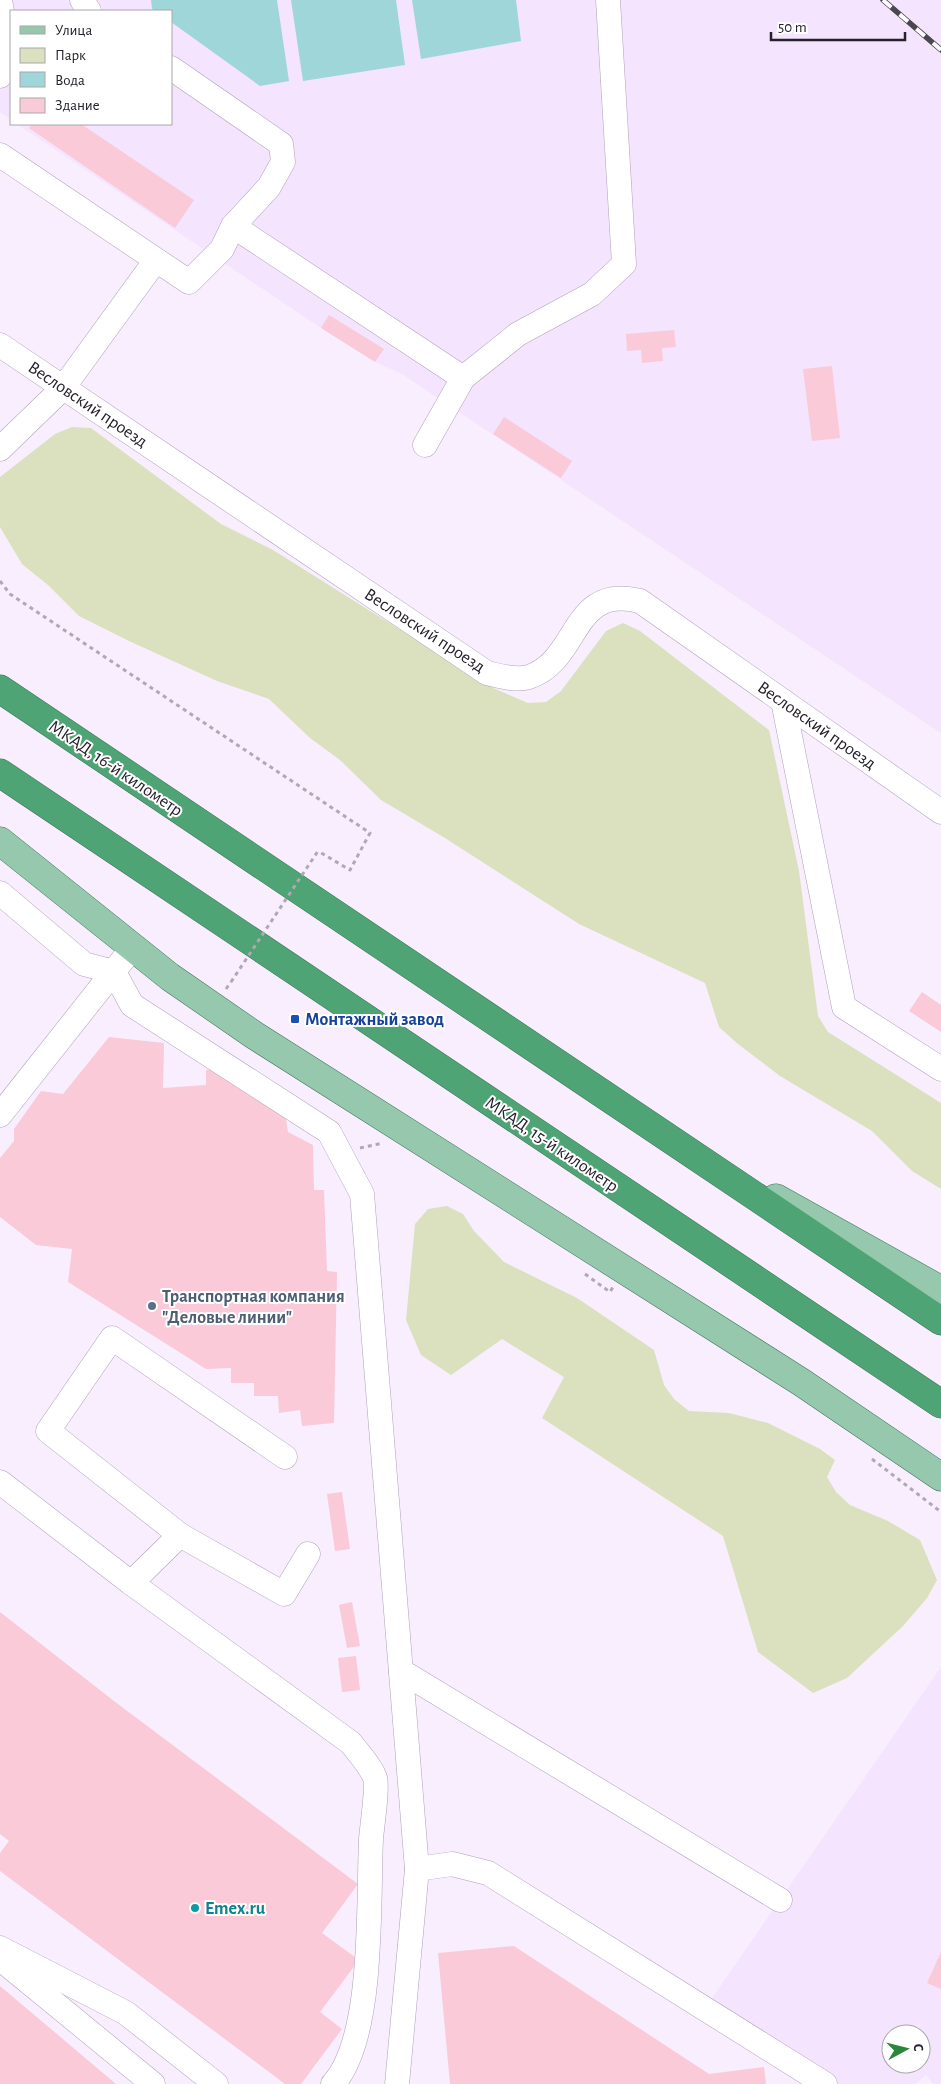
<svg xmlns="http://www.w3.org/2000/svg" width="941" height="2084" viewBox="0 0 941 2084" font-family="'Alegreya Sans',sans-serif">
<rect width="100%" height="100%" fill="#f8eefe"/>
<!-- built -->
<g fill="#f4e4fe" fill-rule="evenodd">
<polygon points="0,0 941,0 941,733 402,374 375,362 321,328 17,124 171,124 171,11 11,11 11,120 0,112"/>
<path d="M941 1667V2084H933L926 2075 915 2084H838L710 2001ZM891 2034H921V2064H891Z"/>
</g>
<!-- green -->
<g fill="#dbe0bf">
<polygon points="72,427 91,428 221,524 273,550 493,688 528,703 546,702 561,691 606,631 623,623 640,631 769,730 799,871 818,1016 828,1032 941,1103 941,1189 912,1171 872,1131 780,1076 738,1044 719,1027 705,983 579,924 445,838 381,800 340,760 310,738 269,699 217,681 129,641 79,616 48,585 22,564 0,527 0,477 55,434"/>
<polygon points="447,1206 463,1214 474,1231 504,1262 577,1298 654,1350 664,1385 674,1399 689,1411 729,1413 768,1423 820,1449 835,1460 827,1477 836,1492 850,1505 888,1521 920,1540 937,1580 927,1598 903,1626 847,1678 813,1693 758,1652 723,1536 542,1418 564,1377 502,1339 451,1375 421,1355 406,1320 415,1224 428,1209"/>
</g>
<!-- water -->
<g fill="#9fd6da">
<polygon points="151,0 277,0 289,81 260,86 171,22 171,11 156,11 152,9"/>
<polygon points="291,0 396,0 405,65 303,81"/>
<polygon points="412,0 516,0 521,41 421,59"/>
</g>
<!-- building -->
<g fill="#facad8">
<polygon points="32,124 81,124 194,200 175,228 29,128"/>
<polygon points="329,315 384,349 375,362 321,328"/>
<polygon points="674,330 676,347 662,348 663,361 642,363 641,350 627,351 626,334"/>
<polygon points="832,366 840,438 812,441 803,369"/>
<polygon points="504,417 572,461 561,478 493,434"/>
<polygon points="922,992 941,1005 941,1032 909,1011"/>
<polygon points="109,1037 164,1043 163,1088 206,1085 206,1070 213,1069 285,1113 288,1132 313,1145 314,1190 324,1190 327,1271 337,1272 334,1423 302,1426 300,1410 279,1413 278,1396 254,1396 254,1383 231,1383 231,1368 206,1369 68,1282 72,1249 36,1245 0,1217 0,1158 14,1141 14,1129 41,1091 63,1094"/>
<polygon points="342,1492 350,1549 335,1551 327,1494"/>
<polygon points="352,1602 360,1646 347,1648 339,1605"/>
<polygon points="0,1612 114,1701 358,1884 322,1933 359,1960 320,2012 342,2029 301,2084 285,2084 0,1871 0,1853 9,1841 0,1834"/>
<polygon points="356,1656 360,1690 342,1692 338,1658"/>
<polygon points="514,1946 709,2074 764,2067 766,2084 450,2084 438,1953"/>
<polygon points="941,1952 941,1989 927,1983"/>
<polygon points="0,1986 116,2084 0,2084"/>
</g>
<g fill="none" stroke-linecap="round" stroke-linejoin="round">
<defs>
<g id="minor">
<polyline points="82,0 89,11"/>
<polyline points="0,76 10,59 0,0"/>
<polyline points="0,155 189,282 222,249 233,226 269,187 283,162 281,144 171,68"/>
<polyline points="233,226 463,378"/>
<path d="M0 345 487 673C500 676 516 681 529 677 581 659 570 584 640 601L941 812"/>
<polyline points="425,445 463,378 518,334 592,294 624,264 608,0"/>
<polyline points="0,449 63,388 156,260"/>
<polyline points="783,701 844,1007 941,1069"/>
<polyline points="0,893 84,964 114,972 132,1005 329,1132 362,1194 417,1869 397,2084"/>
<polyline points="0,1115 133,947"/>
<path d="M0 1482 131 1583 351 1743C359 1754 371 1766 375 1778 378 1786 372 1827 371 1839 368 1900 375 2038 333 2084"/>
<polyline points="180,1535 284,1594 308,1554"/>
<polyline points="131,1583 180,1535 48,1431 112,1338 285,1457"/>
<polyline points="401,1671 780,1900"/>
<polyline points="417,1869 452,1864 488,1873 825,2084"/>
<polyline points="0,1948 126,2013 216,2084"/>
<polyline points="3,1961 153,2084"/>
</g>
<g id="major">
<polyline points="0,841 170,977 254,1035 801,1382 941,1477"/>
<polyline points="776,1198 941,1290"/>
</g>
<g id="highway">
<polyline points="0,689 941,1321"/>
<polyline points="0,773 941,1404"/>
</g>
</defs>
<!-- minor casing -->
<use href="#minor" stroke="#b0a1ba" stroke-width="25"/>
<!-- major casing -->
<use href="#major" stroke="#40765b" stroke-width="29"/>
<!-- highway casing -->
<use href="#highway" stroke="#40765b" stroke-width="29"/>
<!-- path -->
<g stroke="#b0a8b5" stroke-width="3" stroke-dasharray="4 4" stroke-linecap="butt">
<polyline points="0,581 10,594 370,833 350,870 318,851"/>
<polyline points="226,989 231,982"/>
<polyline points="360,1148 383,1143"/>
<polyline points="585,1274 610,1292 613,1287"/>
<polyline points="872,1459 941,1512"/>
</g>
<!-- minor -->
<use href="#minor" stroke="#fff" stroke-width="24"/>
<!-- major -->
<use href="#major" stroke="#95c8ac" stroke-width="28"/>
<!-- highway -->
<use href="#highway" stroke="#4ea475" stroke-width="28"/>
<defs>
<polyline id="rail" points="883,0 941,50"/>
</defs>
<!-- rail casing -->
<use href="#rail" stroke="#4c4651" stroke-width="5.5"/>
<!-- rail -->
<use href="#rail" stroke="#fff" stroke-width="4" stroke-dasharray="11" stroke-linecap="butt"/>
<!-- path-bridge -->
<polyline stroke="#b0a8b5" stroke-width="3" stroke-dasharray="4 4" stroke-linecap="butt" points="231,982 318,851"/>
</g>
<!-- markers -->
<rect fill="#1a4fb4" stroke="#fff" stroke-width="2" x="290" y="1014" width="10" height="10" rx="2.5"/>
<circle fill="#5c6f8a" stroke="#fff" stroke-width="2" cx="152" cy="1306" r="5"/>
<circle fill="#0f9aa8" stroke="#fff" stroke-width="2" cx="195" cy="1908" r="5"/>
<g text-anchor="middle" stroke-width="4" stroke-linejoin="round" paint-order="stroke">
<!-- street labels -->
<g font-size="18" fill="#26202a" stroke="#fff">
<text transform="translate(88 404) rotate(34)" y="6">Весловский проезд</text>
<text transform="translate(425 630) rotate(33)" y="6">Весловский проезд</text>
<text transform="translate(817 725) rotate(35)" y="6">Весловский проезд</text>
<text transform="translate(116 768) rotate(34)" y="6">МКАД, 16-й километр</text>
<text transform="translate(552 1144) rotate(34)" y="6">МКАД, 15-й километр</text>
</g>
<!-- transit labels -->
<g font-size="18" font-weight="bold" fill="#164399" stroke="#fff" text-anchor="start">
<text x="305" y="1025">Монтажный завод</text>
</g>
<!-- service labels -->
<g font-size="18" font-weight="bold" fill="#4e5e75" stroke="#fff" text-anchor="start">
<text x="162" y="1302">Транспортная компания<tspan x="162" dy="21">"Деловые линии"</tspan></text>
</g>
<!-- culture labels -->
<g font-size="18" font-weight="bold" fill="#0d838f" stroke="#fff" text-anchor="start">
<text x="205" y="1914">Emex.ru</text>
</g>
</g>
<!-- legend -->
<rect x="10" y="10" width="162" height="115" fill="#ffffff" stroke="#a8a6aa"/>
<rect x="20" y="26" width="25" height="8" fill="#95c8ac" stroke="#a8a6aa"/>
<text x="55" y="35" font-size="15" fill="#26202a">Улица</text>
<rect x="20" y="48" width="25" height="15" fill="#dbe0bf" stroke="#a8a6aa"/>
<text x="55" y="60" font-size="15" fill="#26202a">Парк</text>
<rect x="20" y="72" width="25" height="15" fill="#9fd6da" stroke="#a8a6aa"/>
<text x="55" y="85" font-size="15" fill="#26202a">Вода</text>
<rect x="20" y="98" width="25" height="15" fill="#facad8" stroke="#a8a6aa"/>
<text x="55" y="110" font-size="15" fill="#26202a">Здание</text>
<!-- north arrow -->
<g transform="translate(906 2049) rotate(83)"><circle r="24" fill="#ffffff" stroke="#a8a6aa"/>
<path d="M0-4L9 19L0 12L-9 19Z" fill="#28873a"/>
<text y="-8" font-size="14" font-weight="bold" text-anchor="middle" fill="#26202a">С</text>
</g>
<!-- scale -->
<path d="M771 32v8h134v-8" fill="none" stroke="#26202a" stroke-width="2.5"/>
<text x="778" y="32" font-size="15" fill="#26202a" stroke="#ffffff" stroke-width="4" paint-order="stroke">50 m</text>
</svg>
